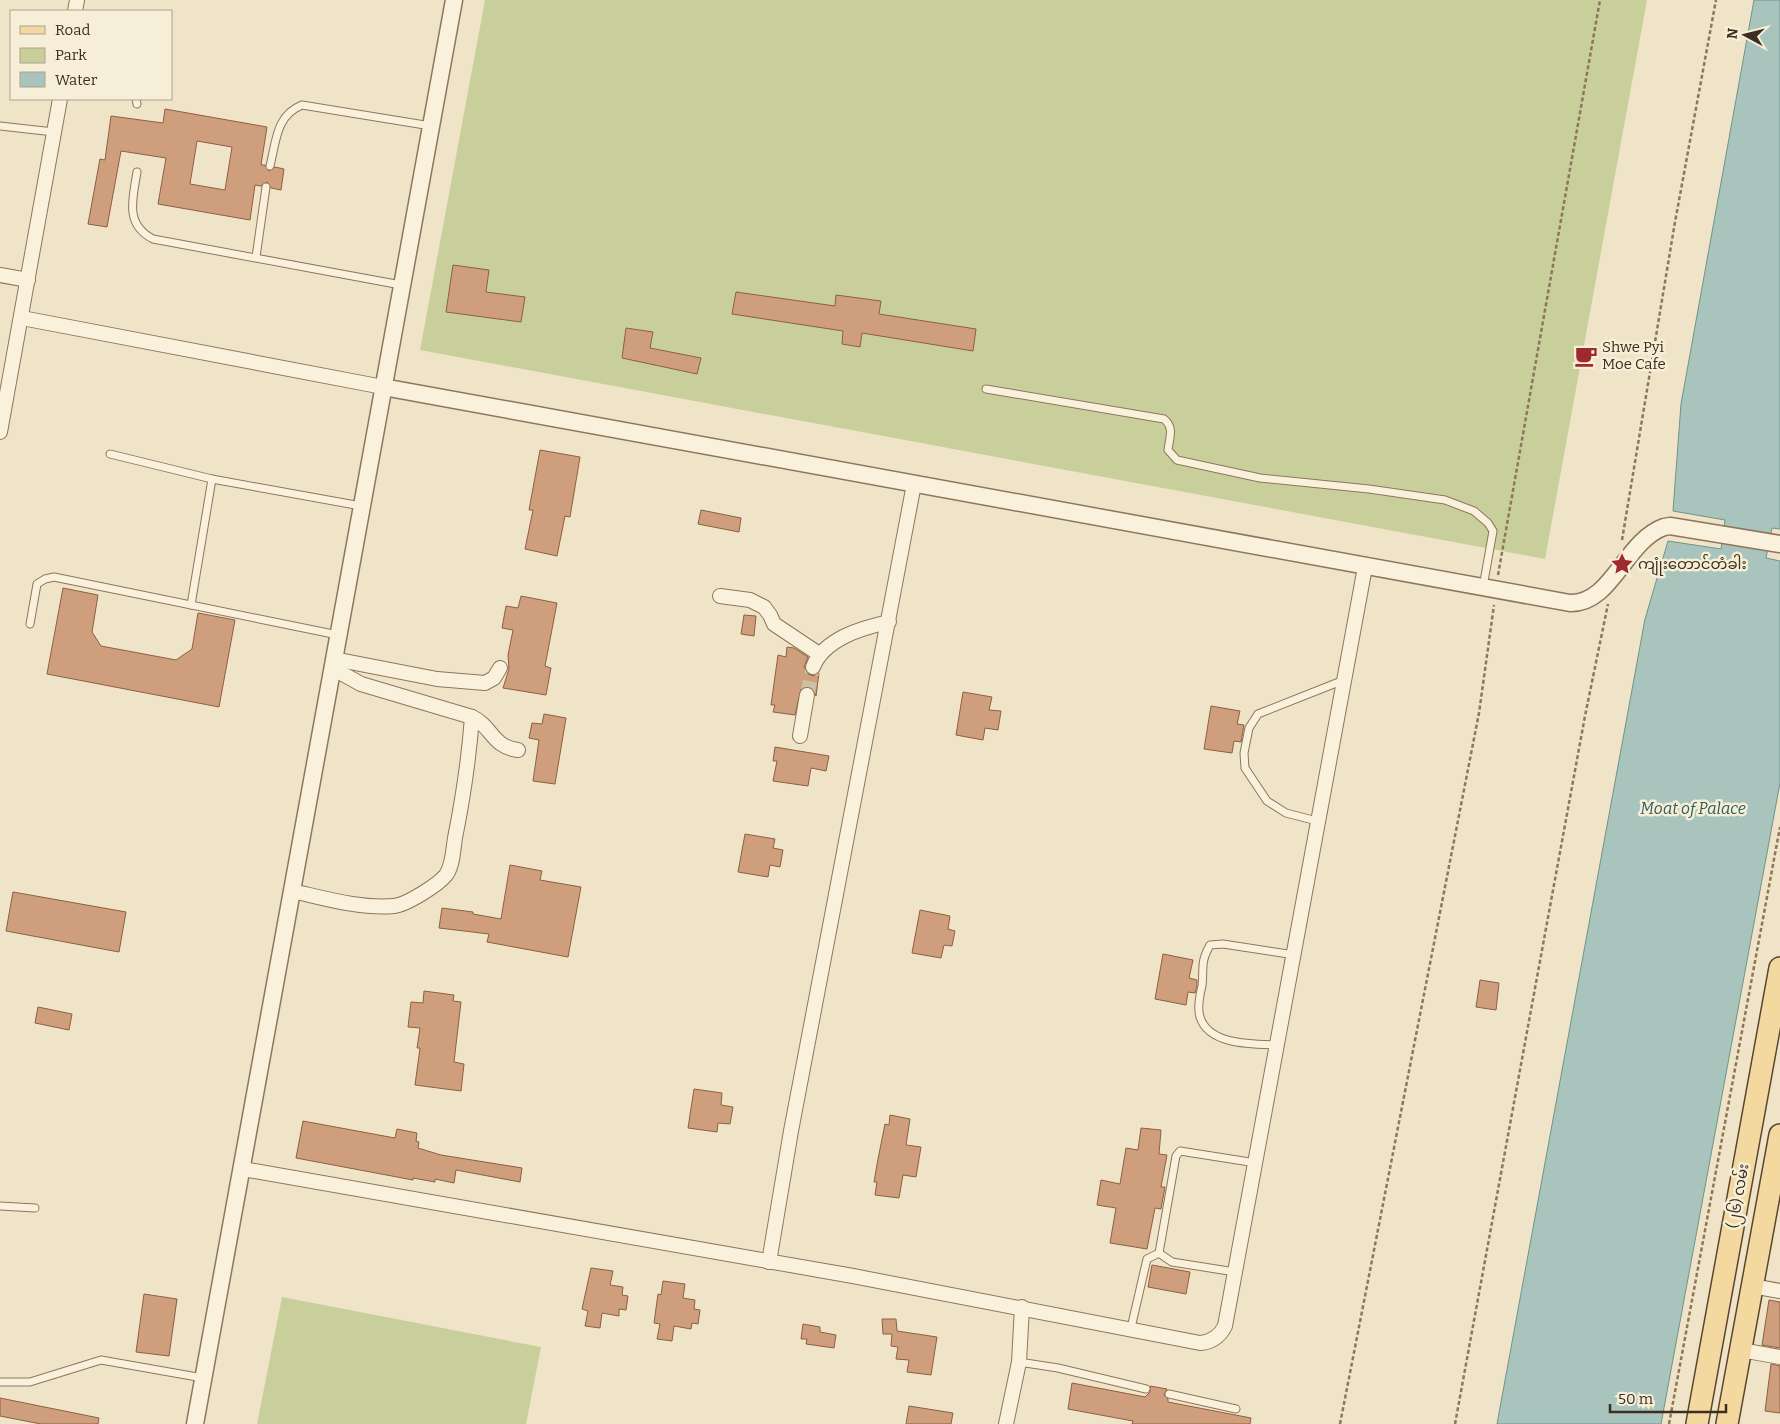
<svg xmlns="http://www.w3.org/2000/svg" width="1780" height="1424" viewBox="0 0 1780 1424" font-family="Bitter,'Noto Sans Myanmar',serif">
<rect width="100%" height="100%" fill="#f0e4c8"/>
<!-- green -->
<g fill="#c9cf9b">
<polygon points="485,0 1647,0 1545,559 420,350"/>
<polygon points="282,1297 541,1347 526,1424 257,1424"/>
</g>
<!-- water -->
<polygon fill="#a9c4bc" stroke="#6f938a" points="1754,0 1780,0 1780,529 1772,528 1766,558 1780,561 1780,783 1661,1424 1497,1424 1645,619 1668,541 1721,549 1725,520 1673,511 1681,404"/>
<!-- building -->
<g fill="#cf9f7d" stroke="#8d5f41" fill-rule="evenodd">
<path d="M165 109 267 127 261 165H265L269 171 275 167 284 169 281 190 271 188 267 182 261 186 255 185 250 220 158 204 166 158 121 151 107 227 88 224 100 159 105 160 111 116 163 123ZM197 141 232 147 225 190 190 184Z"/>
<polygon points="453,265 489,270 486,292 525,297 521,322 446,312"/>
<polygon points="736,292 835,306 836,295 881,301 879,314 976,329 973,351 862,333 860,347 842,344 843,331 732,314"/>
<polygon points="626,328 653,332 650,348 701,358 697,374 622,358"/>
<polygon points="540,450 580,457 570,517 565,516 557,556 525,549 533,510 529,510"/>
<polygon points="701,510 741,518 739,532 698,524"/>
<polygon points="63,588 98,595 92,632 101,646 176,660 192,649 198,613 235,620 219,707 47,674"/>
<polygon points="521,596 557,603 545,666 551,668 546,695 503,688 509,669 508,655 513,630 502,628 506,606 518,608"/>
<polygon points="744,615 756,616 754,636 741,634"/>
<polygon points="787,647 794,648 808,657 804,667 808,674 814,676 819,673 816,696 812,688 808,686 801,689 795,715 773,712 775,705 771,705 778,655 786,657"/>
<polygon points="963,692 992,697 989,710 1001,711 998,730 985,728 983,740 956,735"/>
<polygon points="1211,706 1240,711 1237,724 1244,725 1241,742 1234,741 1232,753 1204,749"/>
<polygon points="544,714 566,718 555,784 533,781 539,740 529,738 532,723 542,724"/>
<polygon points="775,747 829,756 826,771 811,768 808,786 773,781 777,761 773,761"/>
<polygon points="745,834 775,839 773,848 783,850 780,867 770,865 768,877 738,872"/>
<polygon points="510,865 542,871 540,880 581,887 568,957 487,942 489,934 439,928 442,908 473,912 473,914 501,919"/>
<polygon points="13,892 126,912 119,952 6,931"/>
<polygon points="920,910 950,916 948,929 955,931 952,946 944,945 941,958 912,953"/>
<polygon points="1163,954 1193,960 1189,978 1197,980 1197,985 1195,993 1188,992 1186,1005 1155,999"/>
<polygon points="1480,980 1499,983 1496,1010 1476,1007"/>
<polygon points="424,991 454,995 453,1001 461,1002 454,1062 464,1064 461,1091 415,1085 420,1048 417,1048 420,1028 408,1027 411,1002 423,1003"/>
<polygon points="38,1007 72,1014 69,1030 35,1023"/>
<polygon points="694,1089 722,1093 721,1105 733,1107 730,1124 718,1123 717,1132 688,1128"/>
<polygon points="890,1115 910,1119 906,1145 921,1147 916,1177 903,1175 899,1198 875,1195 877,1182 874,1182 878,1159 885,1124 889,1125"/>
<polygon points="303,1121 395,1138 397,1129 417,1133 416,1141 419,1142 418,1148 441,1155 522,1168 520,1182 456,1170 454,1183 435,1179 435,1182 413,1178 413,1180 296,1158"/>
<polygon points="1141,1128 1161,1130 1159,1154 1167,1155 1161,1187 1165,1187 1161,1209 1155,1208 1147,1249 1110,1243 1116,1208 1097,1205 1101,1180 1120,1184 1126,1148 1138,1150"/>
<polygon points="1152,1265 1190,1272 1186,1294 1148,1287"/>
<polygon points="591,1268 613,1271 610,1285 623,1287 622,1295 628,1296 626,1310 619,1309 619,1316 602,1313 600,1328 585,1326 588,1311 582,1309"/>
<polygon points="663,1281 685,1284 683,1298 695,1300 694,1309 700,1310 698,1324 692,1323 691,1329 674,1326 672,1341 657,1339 660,1324 654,1323 658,1294 661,1295"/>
<polygon points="144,1294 177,1299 169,1356 136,1352"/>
<polygon points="1769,1300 1780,1302 1780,1348 1762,1345"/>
<polygon points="882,1319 896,1319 897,1331 937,1337 931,1375 907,1372 909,1360 896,1359 898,1347 891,1346 892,1334 883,1334"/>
<polygon points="803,1324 820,1327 820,1332 836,1335 834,1348 806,1344 807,1339 801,1339"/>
<polygon points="1771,1364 1780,1366 1780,1413 1765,1411"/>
<polygon points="1072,1383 1145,1397 1150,1392 1150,1386 1167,1389 1164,1395 1168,1399 1168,1402 1251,1418 1250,1424 1132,1424 1133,1421 1068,1409"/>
<polygon points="0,1398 99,1418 98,1424 41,1424 0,1416"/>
<polygon points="909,1406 953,1413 951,1424 906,1424"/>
</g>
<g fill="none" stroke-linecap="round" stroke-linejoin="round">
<!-- minor-tunnel -->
<polyline stroke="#ccc0a6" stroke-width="14" stroke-dasharray="14 7" stroke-linecap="butt" points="807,695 813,667"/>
<defs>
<g id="service">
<polyline points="136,99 137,104"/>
<polyline points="0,126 54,132"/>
<path d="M270 166C276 142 276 115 302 105L431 126"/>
<path d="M137 172C133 198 124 224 153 239L401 285"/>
<polyline points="256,257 266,187"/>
<path d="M986 389 1164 419C1175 428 1169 439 1168 450L1177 460 1260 478 1369 489 1445 500 1474 511 1488 523 1493 531 1483 587"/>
<polyline points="110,454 212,479 361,506"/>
<polyline points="191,605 212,479"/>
<polyline points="30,624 37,584 45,579 54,577 338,635"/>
<polyline points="1317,821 1286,813 1267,801 1245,768 1244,753 1249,728 1258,714 1344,680"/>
<path d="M1279 1045C1254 1044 1209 1046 1200 1017 1197 1008 1200 994 1202 986 1204 967 1200 963 1210 945L1223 944 1295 955"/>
<polyline points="0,1206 35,1208"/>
<polyline points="1159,1253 1172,1262 1235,1272"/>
<polyline points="1131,1328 1147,1259 1159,1253 1176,1156 1180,1151 1256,1163"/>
<polyline points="1019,1362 1058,1368 1146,1389"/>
<polyline points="0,1382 30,1382 101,1360 203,1378"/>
<polyline points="1169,1394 1236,1409"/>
</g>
<g id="minor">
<polyline points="75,11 77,0"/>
<polyline points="0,275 28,280"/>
<polyline points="22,318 383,387"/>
<polyline points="0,432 60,99"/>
<polyline points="720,596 750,600 764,607 770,615 774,624 819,654"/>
<polyline points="334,659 437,679 485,683 494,678 500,668"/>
<path d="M813 667C824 639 861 628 889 622"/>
<path d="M472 717C492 726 492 747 518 750"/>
<polyline points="800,736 807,695"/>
<path d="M292 891C324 898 360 909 394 906 406 905 438 885 446 875 453 865 453 850 455 838 463 798 469 757 472 717L361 684 332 668"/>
<path d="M243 1169 853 1276 1200 1343C1212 1342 1220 1336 1225 1326 1273 1073 1317 820 1365 567"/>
<polyline points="769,1262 791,1131 914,484"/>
<polyline points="1752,1286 1780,1291"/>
<polyline points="1741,1350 1780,1357"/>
<polyline points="1006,1424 1019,1362 1022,1307"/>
</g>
<g id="tertiary">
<path d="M383 387 1570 603C1612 604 1625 541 1664 527L1670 526 1780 544"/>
<polyline points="195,1424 454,0"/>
</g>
<g id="primary">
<polyline points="1697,1424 1780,968"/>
<polyline points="1727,1424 1780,1135"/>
</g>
</defs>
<!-- service casing -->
<use href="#service" stroke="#8d765c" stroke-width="9"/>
<!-- minor casing -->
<use href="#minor" stroke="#8d765c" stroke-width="16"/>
<!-- tertiary casing -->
<use href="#tertiary" stroke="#8d765c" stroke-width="19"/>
<!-- primary casing -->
<use href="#primary" stroke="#5b4430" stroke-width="24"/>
<!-- path -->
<g stroke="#8d765c" stroke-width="2.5" stroke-dasharray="4 2.5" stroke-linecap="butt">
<polyline points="1622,540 1675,222 1716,0"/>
<polyline points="1498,575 1600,0"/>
<polyline points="1340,1424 1479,713 1494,605"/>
<polyline points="1455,1424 1585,716 1608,604"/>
<polyline points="1669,1424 1780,827"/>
</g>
<!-- service -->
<use href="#service" stroke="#faf1dc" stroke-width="7"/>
<!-- minor -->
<use href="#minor" stroke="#faf1dc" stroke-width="14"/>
<!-- tertiary -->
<use href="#tertiary" stroke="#faf1dc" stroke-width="16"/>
<!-- primary -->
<use href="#primary" stroke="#f3d9a0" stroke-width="21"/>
</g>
<!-- icons -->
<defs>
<symbol id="cafe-bare" viewBox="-9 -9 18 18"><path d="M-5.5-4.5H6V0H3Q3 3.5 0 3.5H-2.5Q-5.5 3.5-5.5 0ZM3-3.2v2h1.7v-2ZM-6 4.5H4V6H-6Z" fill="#9e2a2b" stroke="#f7eed8" stroke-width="2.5" paint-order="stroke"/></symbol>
<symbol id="sight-bare" viewBox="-9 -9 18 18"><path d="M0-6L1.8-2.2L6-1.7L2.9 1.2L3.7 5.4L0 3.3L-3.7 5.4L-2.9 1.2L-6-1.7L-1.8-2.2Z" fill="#9e2a2b" stroke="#f7eed8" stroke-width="2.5" paint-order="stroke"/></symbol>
</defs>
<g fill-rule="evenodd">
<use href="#cafe-bare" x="1570" y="340" width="32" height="32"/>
<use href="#sight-bare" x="1606" y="548" width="32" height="32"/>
</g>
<g text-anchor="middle" stroke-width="5" stroke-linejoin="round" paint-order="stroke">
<!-- poi labels -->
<g font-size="15" fill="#3d2e20" stroke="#f7eed8" text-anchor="start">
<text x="1602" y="352">Shwe Pyi<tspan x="1602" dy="17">Moe Cafe</tspan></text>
<text x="1638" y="569">ကျုံးတောင်တံခါး</text>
</g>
<!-- street labels -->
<g font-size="15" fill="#3d2e20" stroke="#f7eed8">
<text transform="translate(1738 1196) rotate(-80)" y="5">(၂၆) လမ်း</text>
</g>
<!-- water labels -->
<g font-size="16" font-style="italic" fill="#2f5d5a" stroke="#f7eed8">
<text x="1693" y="814">Moat of Palace</text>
</g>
</g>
<!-- legend -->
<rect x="10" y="10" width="162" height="90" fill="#f7eed8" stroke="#ada18e"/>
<rect x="20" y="26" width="25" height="8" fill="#f3d9a0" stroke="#ada18e"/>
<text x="55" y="35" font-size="15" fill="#3d2e20">Road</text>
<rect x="20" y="48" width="25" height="15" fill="#c9cf9b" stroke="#ada18e"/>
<text x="55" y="60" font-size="15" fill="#3d2e20">Park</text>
<rect x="20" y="72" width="25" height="15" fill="#a9c4bc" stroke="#ada18e"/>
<text x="55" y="85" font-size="15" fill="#3d2e20">Water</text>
<!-- north arrow -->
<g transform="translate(1745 35) rotate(277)" stroke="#f7eed8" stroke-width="4" paint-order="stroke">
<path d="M0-4L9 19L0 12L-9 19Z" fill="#3d2e20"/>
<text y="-8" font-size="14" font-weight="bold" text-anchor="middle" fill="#3d2e20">N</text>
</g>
<!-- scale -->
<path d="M1610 1404v8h116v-8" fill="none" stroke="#3d2e20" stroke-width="2.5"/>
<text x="1618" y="1404" font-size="15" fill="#3d2e20" stroke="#f7eed8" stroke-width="4" paint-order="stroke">50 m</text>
</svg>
